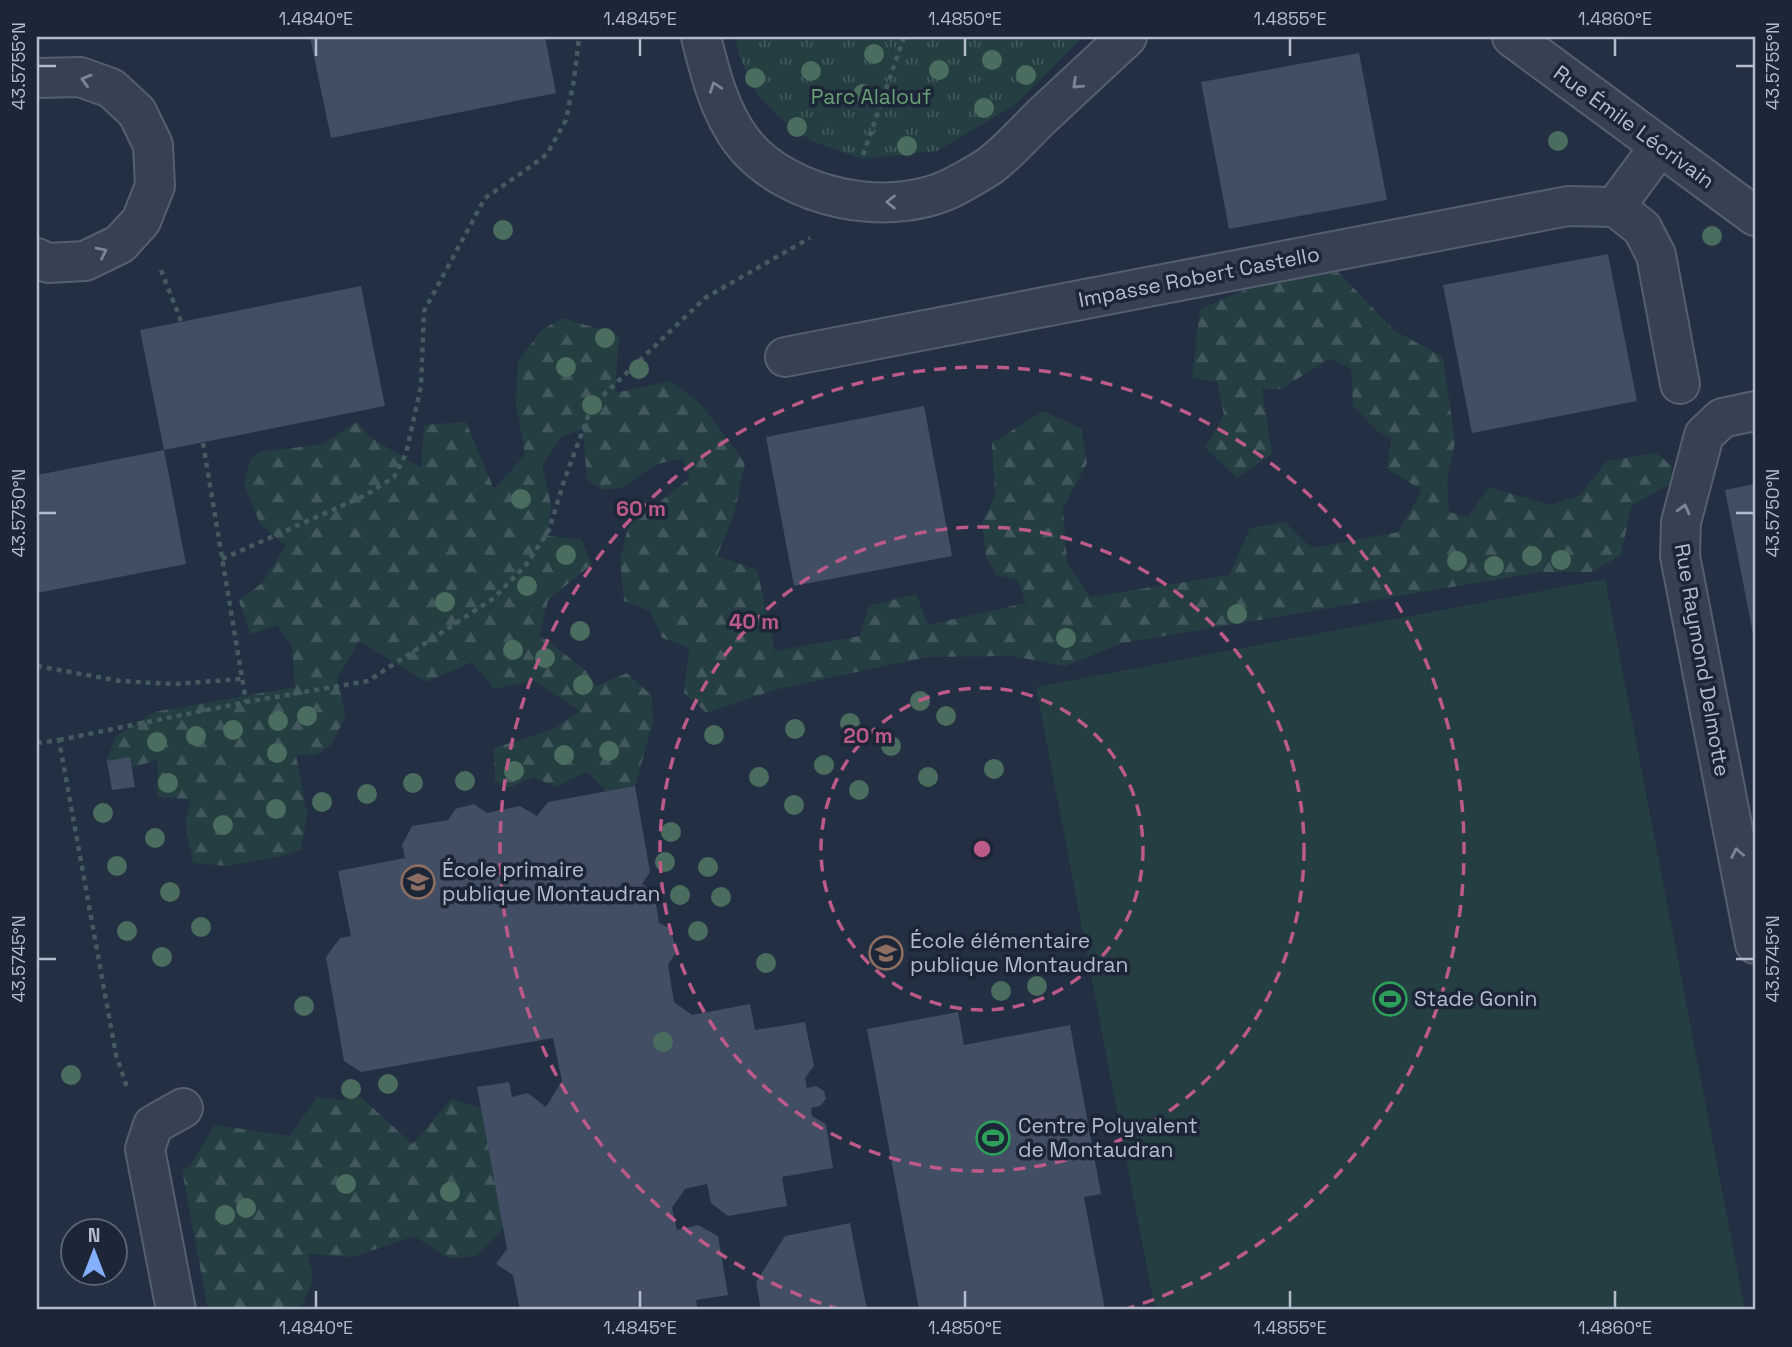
<svg xmlns="http://www.w3.org/2000/svg" width="1792" height="1347" viewBox="0 0 1792 1347" font-family="'Space Grotesk',sans-serif">
<defs>
<pattern id="grass-tufts" width="24" height="20" patternUnits="userSpaceOnUse" patternTransform="scale(1.75)"><rect width="24" height="20" fill="#253e42"/><path d="M3 7l-1-3M5 7V3M7 7l1-3M15 17l-1-3M17 17v-4M19 17l1-3" fill="none" stroke="#42585c"/></pattern>
<pattern id="forest-firs" width="22" height="20" patternUnits="userSpaceOnUse" patternTransform="scale(1.75)"><rect width="22" height="20" fill="#253e42"/><path d="M5 1l3.5 6h-7zM16 11l3.5 6h-7z" fill="#42585c"/></pattern>
</defs>
<rect width="100%" height="100%" fill="#232f42"/>
<!-- grass -->
<polygon fill="url(#grass-tufts)" points="735,37 1082,37 1015,105 937,151 862,159 811,141 780,118 758,95 739,56"/>
<!-- forest -->
<g fill="url(#forest-firs)">
<polygon points="1338,272 1395,331 1443,357 1455,442 1447,480 1449,512 1468,517 1489,487 1550,505 1580,495 1607,461 1656,453 1672,466 1670,484 1631,506 1621,555 1592,572 1540,572 1123,643 1066,666 1011,656 927,657 778,689 707,713 684,693 689,648 662,638 650,611 624,601 620,559 628,527 690,478 682,459 657,464 622,488 603,490 587,480 583,429 562,437 542,465 551,504 548,536 581,539 592,564 548,600 540,635 585,670 596,686 627,673 652,696 653,723 635,786 606,791 587,772 555,787 534,777 508,788 495,781 494,748 553,729 580,711 534,681 494,689 472,662 426,682 359,641 337,678 346,716 331,745 316,755 296,755 307,813 301,850 278,857 228,866 193,863 185,822 191,799 157,797 158,760 132,767 107,761 115,737 154,712 295,687 292,646 277,625 251,634 239,601 262,583 286,546 260,524 244,484 251,458 260,452 323,444 357,422 370,437 421,468 424,425 466,422 494,489 525,455 516,404 518,361 542,330 562,318 619,335 615,393 670,381 700,403 745,463 734,514 717,556 757,570 775,651 860,636 869,606 916,594 928,625 1026,603 1018,580 996,575 986,556 982,524 995,495 992,443 1043,411 1081,428 1087,463 1063,508 1067,563 1090,597 1229,575 1250,528 1285,522 1311,548 1398,532 1422,490 1387,469 1391,440 1376,430 1353,405 1351,368 1329,359 1281,389 1262,389 1272,454 1237,478 1205,448 1224,415 1217,382 1192,378 1200,309 1259,284"/>
<polygon points="317,1097 338,1100 361,1097 412,1144 452,1099 481,1108 521,1211 475,1257 448,1258 414,1236 353,1257 308,1254 313,1280 300,1310 208,1310 182,1170 190,1165 215,1125 290,1136"/>
</g>
<!-- garden -->
<polygon fill="#253e42" points="1605,579 1745,1310 1155,1310 1036,687"/>
<!-- building -->
<g fill="#414e64">
<polygon points="310,37 545,37 556,93 331,138"/>
<polygon points="1359,53 1387,200 1229,229 1201,82"/>
<polygon points="1608,254 1637,401 1472,433 1443,285"/>
<polygon points="361,286 385,406 164,450 140,330"/>
<polygon points="924,406 952,556 794,586 766,437"/>
<polygon points="164,450 186,564 37,593 37,475"/>
<polygon points="1755,484 1755,639 1754,639 1725,490"/>
<polygon points="130,757 135,787 112,790 107,761"/>
<polygon points="635,786 650,872 642,884 654,892 659,923 671,929 676,952 668,965 674,1002 692,1015 750,1004 755,1030 805,1022 814,1066 805,1078 807,1088 816,1086 824,1091 826,1099 820,1106 811,1108 812,1116 826,1124 833,1168 782,1177 787,1206 728,1216 711,1203 707,1184 685,1189 672,1208 677,1230 698,1225 718,1236 728,1295 696,1300 698,1310 520,1310 513,1275 496,1264 507,1249 477,1087 509,1082 512,1097 528,1093 546,1107 562,1081 553,1038 361,1072 344,1061 326,957 340,938 351,936 338,871 405,858 402,845 412,826 448,820 455,809 474,804 487,813 520,806 537,816 548,802"/>
<polygon points="958,1012 964,1045 1070,1025 1101,1194 1084,1197 1105,1310 919,1310 867,1029"/>
<polygon points="850,1223 867,1310 761,1310 756,1282 785,1236"/>
</g>
<g fill="none" stroke-linecap="round" stroke-linejoin="round">
<defs>
<g id="minor">
<path d="M701 37C710 73 719 110 741 140 786 200 895 221 959 184 970 178 981 172 991 165 1009 151 1025 133 1041 117 1070 90 1098 64 1127 37"/>
<polyline points="1512,37 1755,216"/>
<polyline points="37,78 80,77 111,88 137,112 153,145 155,186 141,221 120,244 85,261 48,263 37,258"/>
<polyline points="1615,207 1642,228 1656,255 1680,384"/>
<polyline points="785,357 1568,206 1615,207 1660,146"/>
<polyline points="1755,411 1722,418 1704,435 1681,522 1680,556 1755,944"/>
<polyline points="176,1310 145,1149 153,1125 183,1108"/>
</g>
</defs>
<!-- minor casing -->
<use href="#minor" stroke="#555f6f" stroke-width="42"/>
<!-- path -->
<g stroke="#435b5f" stroke-width="4.5" stroke-dasharray="5 5" stroke-linecap="butt">
<polyline points="863,155 904,37"/>
<polyline points="161,270 181,321"/>
<polyline points="203,443 246,702"/>
<polyline points="222,559 366,495 394,477 406,454 421,386 424,311 485,198 523,172 547,154 566,120 574,80 579,37"/>
<polyline points="37,666 120,681 174,684 242,679"/>
<polyline points="59,740 246,702 368,681 494,598 526,565 549,530 565,478 592,406 705,298 810,238"/>
<polyline points="37,743 59,740 116,1055 127,1087"/>
</g>
<!-- minor -->
<use href="#minor" stroke="#374151" stroke-width="38"/>
</g>
<!-- trees -->
<g fill="#4a6d5f">
<circle cx="874" cy="54" r="10"/>
<circle cx="992" cy="60" r="10"/>
<circle cx="939" cy="70" r="10"/>
<circle cx="811" cy="71" r="10"/>
<circle cx="1026" cy="75" r="10"/>
<circle cx="755" cy="78" r="10"/>
<circle cx="863" cy="94" r="10"/>
<circle cx="984" cy="108" r="10"/>
<circle cx="797" cy="127" r="10"/>
<circle cx="1558" cy="141" r="10"/>
<circle cx="907" cy="146" r="10"/>
<circle cx="503" cy="230" r="10"/>
<circle cx="1712" cy="236" r="10"/>
<circle cx="605" cy="338" r="10"/>
<circle cx="566" cy="367" r="10"/>
<circle cx="639" cy="369" r="10"/>
<circle cx="592" cy="405" r="10"/>
<circle cx="521" cy="499" r="10"/>
<circle cx="566" cy="555" r="10"/>
<circle cx="1532" cy="556" r="10"/>
<circle cx="1561" cy="560" r="10"/>
<circle cx="1457" cy="561" r="10"/>
<circle cx="1494" cy="566" r="10"/>
<circle cx="527" cy="586" r="10"/>
<circle cx="445" cy="602" r="10"/>
<circle cx="1237" cy="614" r="10"/>
<circle cx="580" cy="631" r="10"/>
<circle cx="1066" cy="638" r="10"/>
<circle cx="513" cy="650" r="10"/>
<circle cx="545" cy="658" r="10"/>
<circle cx="583" cy="685" r="10"/>
<circle cx="920" cy="701" r="10"/>
<circle cx="307" cy="716" r="10"/>
<circle cx="946" cy="716" r="10"/>
<circle cx="278" cy="721" r="10"/>
<circle cx="850" cy="723" r="10"/>
<circle cx="795" cy="729" r="10"/>
<circle cx="233" cy="730" r="10"/>
<circle cx="714" cy="735" r="10"/>
<circle cx="196" cy="736" r="10"/>
<circle cx="157" cy="742" r="10"/>
<circle cx="891" cy="746" r="10"/>
<circle cx="609" cy="751" r="10"/>
<circle cx="277" cy="753" r="10"/>
<circle cx="564" cy="755" r="10"/>
<circle cx="824" cy="765" r="10"/>
<circle cx="994" cy="769" r="10"/>
<circle cx="514" cy="771" r="10"/>
<circle cx="759" cy="777" r="10"/>
<circle cx="928" cy="777" r="10"/>
<circle cx="465" cy="781" r="10"/>
<circle cx="168" cy="783" r="10"/>
<circle cx="413" cy="783" r="10"/>
<circle cx="859" cy="790" r="10"/>
<circle cx="367" cy="794" r="10"/>
<circle cx="322" cy="802" r="10"/>
<circle cx="794" cy="805" r="10"/>
<circle cx="276" cy="809" r="10"/>
<circle cx="103" cy="813" r="10"/>
<circle cx="223" cy="825" r="10"/>
<circle cx="671" cy="832" r="10"/>
<circle cx="155" cy="838" r="10"/>
<circle cx="665" cy="862" r="10"/>
<circle cx="117" cy="866" r="10"/>
<circle cx="708" cy="867" r="10"/>
<circle cx="170" cy="892" r="10"/>
<circle cx="680" cy="895" r="10"/>
<circle cx="721" cy="897" r="10"/>
<circle cx="201" cy="927" r="10"/>
<circle cx="127" cy="931" r="10"/>
<circle cx="698" cy="931" r="10"/>
<circle cx="162" cy="957" r="10"/>
<circle cx="766" cy="963" r="10"/>
<circle cx="1037" cy="986" r="10"/>
<circle cx="1001" cy="991" r="10"/>
<circle cx="304" cy="1006" r="10"/>
<circle cx="663" cy="1042" r="10"/>
<circle cx="71" cy="1075" r="10"/>
<circle cx="388" cy="1084" r="10"/>
<circle cx="351" cy="1089" r="10"/>
<circle cx="346" cy="1184" r="10"/>
<circle cx="450" cy="1192" r="10"/>
<circle cx="246" cy="1208" r="10"/>
<circle cx="225" cy="1215" r="10"/>
</g>
<!-- one-way arrows -->
<defs><path id="oneway-chevron" d="M-2-3.5L2.5 0L-2 3.5" fill="none" stroke-width="1.6" stroke-linecap="round" stroke-linejoin="round" transform="scale(1.75)"/></defs>
<g stroke="#7c8595">
<use href="#oneway-chevron" transform="translate(86 80) rotate(-164)"/>
<use href="#oneway-chevron" transform="translate(1077 84) rotate(137)"/>
<use href="#oneway-chevron" transform="translate(715 87) rotate(-109)"/>
<use href="#oneway-chevron" transform="translate(891 202) rotate(-180)"/>
<use href="#oneway-chevron" transform="translate(102 252) rotate(-26)"/>
<use href="#oneway-chevron" transform="translate(1684 509) rotate(-75)"/>
<use href="#oneway-chevron" transform="translate(1737 853) rotate(-101)"/>
</g>
<!-- ticks -->
<path fill="none" stroke="#b4bccc" stroke-width="2.5" d="M316 38V56M640 38V56M965 38V56M1290 38V56M1615 38V56M38 66H56M1736 66H1754M38 513H56M1736 513H1754M38 959H56M1736 959H1754M316 1291V1308M640 1291V1308M965 1291V1308M1290 1291V1308M1615 1291V1308"/>
<!-- distance rings -->
<g fill="none" stroke="#bc5a88" stroke-width="3.5" stroke-dasharray="12 9">
<circle cx="982" cy="849" r="161"/>
<circle cx="982" cy="849" r="322"/>
<path d="M841 1310A482 482 0 1 1 1123 1310"/>
</g>
<!-- icons -->
<defs>
<symbol id="school-ring" viewBox="-11 -11 22 22"><circle r="9.5" fill="#1c2636" stroke="#8d6e63" stroke-width="1.5"/><path d="M0-5L7-2L0 1L-7-2ZM-4 1L0 2.5L4 1V4Q0 6-4 4Z" fill="#8d6e63"/></symbol>
<symbol id="stadium-ring" viewBox="-11 -11 22 22"><circle r="9.5" fill="#1c2636" stroke="#2e9e5b" stroke-width="1.5"/><path d="M0-5a6.5 5 0 1 0 0 10a6.5 5 0 1 0 0-10ZM-3.5-1.8h7v3.6h-7Z" fill="#2e9e5b"/></symbol>
</defs>
<g fill-rule="evenodd">
<use href="#school-ring" x="399" y="863" width="38" height="38"/>
<use href="#school-ring" x="867" y="934" width="38" height="38"/>
<use href="#stadium-ring" x="1371" y="980" width="38" height="38"/>
<use href="#stadium-ring" x="974" y="1119" width="38" height="38"/>
</g>
<g text-anchor="middle" stroke-width="7" stroke-linejoin="round" paint-order="stroke">
<!-- park labels -->
<g font-size="21" fill="#699f77" stroke="#1c2636">
<text x="871" y="104">Parc Alalouf</text>
</g>
<!-- street labels -->
<g font-size="21" fill="#b4bccc" stroke="#1c2636">
<text transform="translate(1634 127) rotate(36)" y="7">Rue Émile Lécrivain</text>
<text transform="translate(1199 277) rotate(-11)" y="7">Impasse Robert Castello</text>
<text transform="translate(1702 660) rotate(80)" y="7">Rue Raymond Delmotte</text>
</g>
<!-- poi labels -->
<g font-size="21" fill="#b4bccc" stroke="#1c2636" text-anchor="start">
<text x="442" y="877">École primaire<tspan x="442" dy="24">publique Montaudran</tspan></text>
<text x="910" y="948">École élémentaire<tspan x="910" dy="24">publique Montaudran</tspan></text>
<text x="1414" y="1006">Stade Gonin</text>
<text x="1018" y="1133">Centre Polyvalent<tspan x="1018" dy="24">de Montaudran</tspan></text>
</g>
</g>
<circle cx="982" cy="849" r="10" fill="#bc5a88" stroke="#1c2636" stroke-width="3.5"/>
<g font-size="21" text-anchor="middle" font-weight="bold" fill="#bc5a88" stroke="#1c2636" stroke-width="7" stroke-linejoin="round" paint-order="stroke">
<text x="641" y="516">60 m</text>
<text x="754" y="629">40 m</text>
<text x="868" y="743">20 m</text>
</g>
<!-- border -->
<rect width="1792" height="1347" fill="none" stroke="#1c2636" stroke-width="77"/>
<!-- north arrow -->
<g transform="translate(94 1252)"><circle r="33" fill="#1c2636" stroke="#596272" stroke-width="2"/>
<path d="M0-5L12 26L0 18L-12 26Z" fill="#85afff"/>
<text y="-10" font-size="19" font-weight="bold" text-anchor="middle" fill="#b4bccc">N</text>
</g>
<rect x="38" y="38" width="1716" height="1270" fill="none" stroke="#b4bccc" stroke-width="2.5"/>
<g font-size="18" text-anchor="middle" fill="#b4bccc">
<text x="316" y="25">1.4840°E</text>
<text x="640" y="25">1.4845°E</text>
<text x="965" y="25">1.4850°E</text>
<text x="1290" y="25">1.4855°E</text>
<text x="1615" y="25">1.4860°E</text>
<text transform="translate(19 66) rotate(-90)" y="6">43.5755°N</text>
<text transform="translate(1773 66) rotate(-90)" y="6">43.5755°N</text>
<text transform="translate(19 513) rotate(-90)" y="6">43.5750°N</text>
<text transform="translate(1773 513) rotate(-90)" y="6">43.5750°N</text>
<text transform="translate(19 959) rotate(-90)" y="6">43.5745°N</text>
<text transform="translate(1773 959) rotate(-90)" y="6">43.5745°N</text>
<text x="316" y="1334">1.4840°E</text>
<text x="640" y="1334">1.4845°E</text>
<text x="965" y="1334">1.4850°E</text>
<text x="1290" y="1334">1.4855°E</text>
<text x="1615" y="1334">1.4860°E</text>
</g>
</svg>
